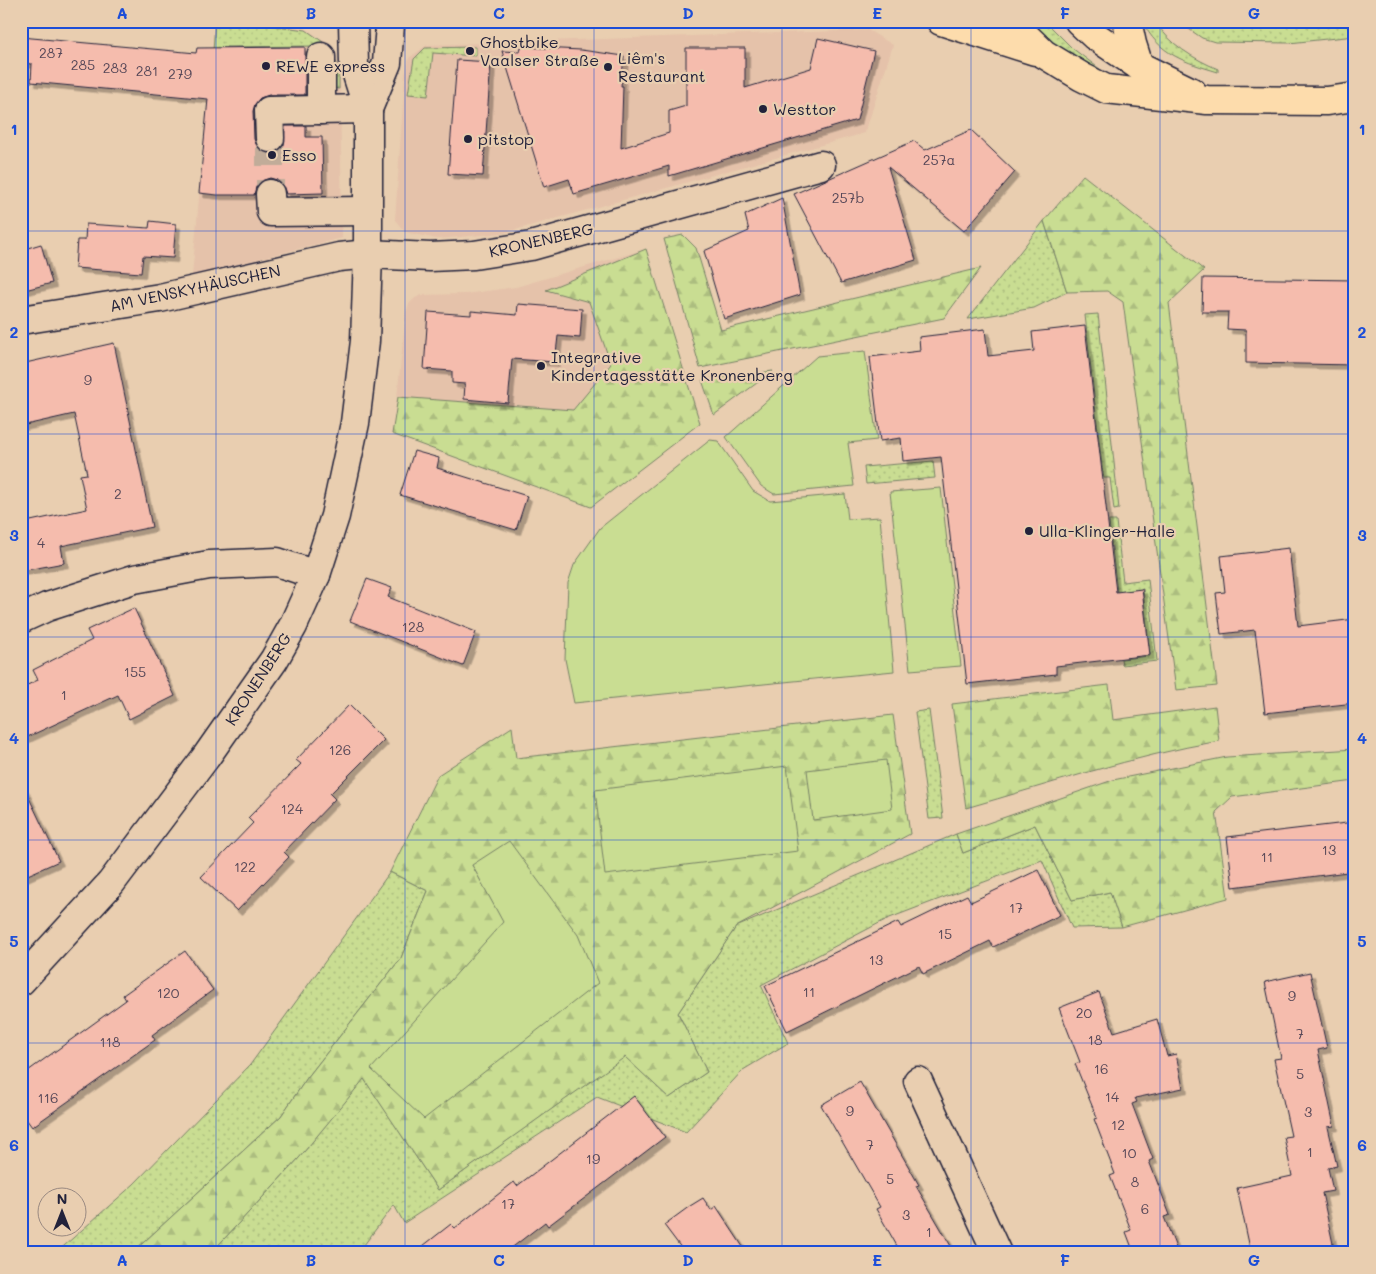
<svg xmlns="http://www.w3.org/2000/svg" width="1376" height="1274" viewBox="0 0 1376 1274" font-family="Mali,sans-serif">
<defs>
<pattern id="grass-dots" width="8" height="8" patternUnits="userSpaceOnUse" patternTransform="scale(1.25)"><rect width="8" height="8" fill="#c9dd92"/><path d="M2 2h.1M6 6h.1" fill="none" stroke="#acbd7f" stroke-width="1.8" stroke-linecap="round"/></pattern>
<pattern id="forest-firs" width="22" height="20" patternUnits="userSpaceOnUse" patternTransform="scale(1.25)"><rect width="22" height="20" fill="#c9dd92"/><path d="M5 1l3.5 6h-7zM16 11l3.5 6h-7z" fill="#acbd7f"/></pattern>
<filter id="shadow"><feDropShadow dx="4.5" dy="4.5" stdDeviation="0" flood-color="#0004"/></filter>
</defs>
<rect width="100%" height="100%" fill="#e9ceb0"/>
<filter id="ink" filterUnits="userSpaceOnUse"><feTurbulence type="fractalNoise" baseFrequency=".02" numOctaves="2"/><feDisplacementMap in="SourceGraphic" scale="10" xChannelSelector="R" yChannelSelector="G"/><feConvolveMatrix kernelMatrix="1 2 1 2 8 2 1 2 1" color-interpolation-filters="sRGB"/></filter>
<g filter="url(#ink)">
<!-- built -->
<g fill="#e5c2aa">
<polygon points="215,21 240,21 306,29 324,41 335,55 340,72 342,238 192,276"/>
<polygon points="868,30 893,45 865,133 504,233 437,239 405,232 395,220 405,74 409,58 427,45"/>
<polygon points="646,249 694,410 395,417 406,312 409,304 415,298 422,295 465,294 516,287"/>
</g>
<!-- grass -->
<g fill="url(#grass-dots)" stroke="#768066">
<polygon points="215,21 238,21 306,30 323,42 334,56 339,72 339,89 333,88 318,46 226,47 225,52 213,52"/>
<polygon points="1028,21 1045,21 1072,48 1109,76 1069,58"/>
<path d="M1142 21H1155C1169 44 1194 59 1218 69V72C1185 62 1159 55 1142 21Z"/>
<polygon points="1177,21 1355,21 1355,36 1289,43 1215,42 1202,38"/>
<polygon points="476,47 476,56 433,53 428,96 408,94 414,59 425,48"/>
<polygon points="1044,221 1067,292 1034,308 968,319"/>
<polygon points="1098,314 1119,509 1114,510 1110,478 1104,478 1102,467 1085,315"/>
<polygon points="933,461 935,478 866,484 864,467"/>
<polygon points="1109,521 1116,521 1123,582 1148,579 1157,661 1122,665 1121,659 1150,656 1143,589 1117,592"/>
<polygon points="929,710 943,818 929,819 915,712"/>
<polygon points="1035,825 1072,900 1110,892 1122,927 1072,928 1042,860 887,919 761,985 788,1043 743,1070 686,1132 597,1097 404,1223 394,1205 358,1253 211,1253 299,1158 364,1078 438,1190 625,1056 669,1098 707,1072 678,1013 736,927 956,834 963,853"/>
<polygon points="390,872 428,891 401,958 307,1078 281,1116 132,1253 56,1253 134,1184 250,1065"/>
</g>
<!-- forest -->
<g fill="url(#forest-firs)" stroke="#768066" fill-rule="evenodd">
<polygon points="1083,175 1204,270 1169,303 1217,686 1176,690 1123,302 1107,291 1067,292 1044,221"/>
<polygon points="683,235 696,248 721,330 981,268 944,318 700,368 664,239"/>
<polygon points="646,249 700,423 591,507 392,434 398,397 573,410 611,364 589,302 546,290"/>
<polygon points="773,371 714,415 702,380"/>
<path d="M1109 685 1113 720 1215 706 1219 741C1133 756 1050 784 966 808L952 704Z"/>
<path d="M893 715 910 834 736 927 678 1013 707 1072 669 1098 625 1057 438 1190 364 1079 299 1158 211 1253H132L281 1116 307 1078 401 958 428 891 390 872 438 775 512 727 516 758ZM472 865 598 983 372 1069 504 922Z"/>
<polygon points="1355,749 1355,781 1232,797 1216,812 1228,898 1122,927 1110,892 1072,900 1035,825 963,853 956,834 1113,780 1227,757"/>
</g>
<!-- park -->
<g fill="#c9dd92" stroke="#768066">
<polygon points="865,351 877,440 848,443 854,486 774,494 761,486 726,437 817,356"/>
<polygon points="710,440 718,441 753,491 770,501 845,494 848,519 880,517 894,671 574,703 565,659 568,583 574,565 600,528"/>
<polygon points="941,488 961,666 910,670 890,492"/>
<polygon points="886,760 892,809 813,820 807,770"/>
<polygon points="787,766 798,851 605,875 595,790"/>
<polygon points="509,841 578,935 598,983 424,1119 371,1069 503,922 472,865"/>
</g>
<!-- building -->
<g fill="#f5bcad" stroke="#22223b" filter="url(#shadow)">
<polygon points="21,37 196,53 197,48 305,47 305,95 269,95 260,98 255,104 253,111 254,139 257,146 262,152 271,154 279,151 284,145 285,126 306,126 306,137 322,137 323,193 286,194 283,185 277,180 270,178 261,181 256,187 254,195 217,195 199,193 208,99 31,82 32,64 21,63"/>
<polygon points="818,38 874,51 857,120 669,176 669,166 574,194 569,179 544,187 502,51 520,52 521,47 581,50 624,56 621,86 623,86 621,148 669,133 669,111 686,106 686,48 745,48 745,88 811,68"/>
<polygon points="457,60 491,62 483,176 448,174"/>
<polygon points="971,130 1015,172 964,231 888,167 916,260 841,283 794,194 914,141 925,150"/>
<polygon points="782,198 800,295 724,319 704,251 749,231 745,215"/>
<polygon points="150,221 176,224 173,258 143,256 141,273 75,268 77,240 85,240 86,224 149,228"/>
<polygon points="41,244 52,283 21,291 21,250"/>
<polygon points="1203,278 1355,280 1355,365 1246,363 1246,330 1227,329 1228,312 1202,312"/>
<polygon points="518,304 582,309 580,338 558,336 555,362 512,359 508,403 464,399 465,384 452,383 452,371 424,369 428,312 471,315 471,311 517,315"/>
<polygon points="1085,326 1116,592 1142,589 1150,655 1056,666 1056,674 967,684 941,457 903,461 901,438 880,441 870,357 920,351 919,337 985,329 988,356 1034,351 1032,332"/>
<polygon points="114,343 152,527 61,546 64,563 21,571 21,523 87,509 80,475 87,474 74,414 21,426 21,364"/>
<polygon points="414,451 439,458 437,468 527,496 516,530 400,495"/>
<polygon points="1289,548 1298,626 1355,619 1355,703 1265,713 1255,630 1221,634 1216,593 1225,592 1221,556"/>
<polygon points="367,579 392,588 388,597 476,632 463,666 350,621"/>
<polygon points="134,608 175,696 129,719 118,695 21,740 21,688 38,680 33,670 92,640 87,630"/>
<polygon points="349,705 384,740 330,794 335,799 284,852 289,857 237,911 201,877 253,823 248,818 301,764 296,760"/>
<polygon points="21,781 59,861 21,878"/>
<polygon points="1355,822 1355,871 1233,887 1227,837"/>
<polygon points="1038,870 1060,915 993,947 990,941 923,974 919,966 787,1031 765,986 898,922 901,927 967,895 971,902"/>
<polygon points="185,951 213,990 152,1035 155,1040 32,1127 21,1112 21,1076 126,1000 123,995"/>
<polygon points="1310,972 1327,1048 1318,1050 1334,1126 1328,1127 1337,1166 1328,1168 1333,1191 1322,1193 1335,1253 1251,1253 1237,1188 1292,1176 1284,1137 1291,1136 1274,1059 1281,1058 1265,982"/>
<polygon points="1099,992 1114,1032 1157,1019 1167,1056 1176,1054 1183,1088 1135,1098 1137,1102 1132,1104 1153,1159 1149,1161 1170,1215 1164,1217 1178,1253 1134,1253 1126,1232 1131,1230 1110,1176 1115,1174 1094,1119 1097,1118 1075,1064 1080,1062 1059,1008"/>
<polygon points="860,1082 919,1185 916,1186 955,1253 901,1253 876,1209 880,1207 821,1105"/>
<polygon points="634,1096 665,1137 548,1226 545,1222 505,1253 414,1253 451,1224 455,1228 514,1182 517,1186"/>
<polygon points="703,1198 711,1210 716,1206 747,1253 685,1253 664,1225 690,1206"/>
</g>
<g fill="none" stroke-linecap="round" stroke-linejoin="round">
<!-- minor-tunnel -->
<polyline stroke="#c1ac99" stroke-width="28" stroke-dasharray="28 14" stroke-linecap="butt" points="270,138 270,194"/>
<defs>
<g id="minor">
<polyline points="321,57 321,110"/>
<polyline points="368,109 387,63 390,25 389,21"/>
<polyline points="270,138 269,111 368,109"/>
<polyline points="270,194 271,212 367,211"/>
<polyline points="21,320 160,298 339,257 368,254 430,257 474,255 531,246 821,165"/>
<polyline points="21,619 47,607 134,579 209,565 277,562 316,575"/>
<polyline points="21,981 111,883 206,757 274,660 293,626 316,575 335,516 355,423 365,341 368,254 368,109 354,65 353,21"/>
<polyline points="918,1081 997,1253"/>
</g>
<g id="major">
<polyline points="941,21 1035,51"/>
<polyline points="1010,21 1044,54 1082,77 1106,89 1207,100 1327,101 1355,97"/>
<polyline points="1079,21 1095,36 1139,66 1192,92"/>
<polyline points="1127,21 1132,44 1139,66"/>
</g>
</defs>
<!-- minor casing -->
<use href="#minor" stroke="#22223b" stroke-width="31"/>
<!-- major casing -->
<use href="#major" stroke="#22223b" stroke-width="31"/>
<!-- minor -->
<use href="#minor" stroke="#e9ceb0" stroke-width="28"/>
<!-- major -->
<use href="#major" stroke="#fddcac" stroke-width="28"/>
</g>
</g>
<!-- grid -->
<path fill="none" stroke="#1d4ed8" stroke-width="1" stroke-opacity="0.55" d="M216 21V1253M405 21V1253M594 21V1253M782 21V1253M971 21V1253M1160 21V1253M21 231H1355M21 434H1355M21 637H1355M21 840H1355M21 1043H1355"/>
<!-- markers -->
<g fill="#22223b" stroke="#e9ceb0" stroke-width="2">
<circle cx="470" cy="51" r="5"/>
<circle cx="266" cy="66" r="5"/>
<circle cx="608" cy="67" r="5"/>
<circle cx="763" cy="109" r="5"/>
<circle cx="468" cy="139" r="5"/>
<circle cx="272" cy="155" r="5"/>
<circle cx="541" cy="366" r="5"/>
<circle cx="1029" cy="531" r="5"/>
</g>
<g text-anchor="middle" stroke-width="4.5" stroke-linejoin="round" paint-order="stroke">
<!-- number labels -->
<g font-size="14" fill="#574858">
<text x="51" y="58">287</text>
<text x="83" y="70">285</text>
<text x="115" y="73">283</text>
<text x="147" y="76">281</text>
<text x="180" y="79">279</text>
<text x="939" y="165">257a</text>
<text x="848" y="203">257b</text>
<text x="88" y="385">9</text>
<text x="118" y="499">2</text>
<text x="41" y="548">4</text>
<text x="413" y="632">128</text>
<text x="135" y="677">155</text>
<text x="64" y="700">1</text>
<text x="340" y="755">126</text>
<text x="292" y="814">124</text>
<text x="1329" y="855">13</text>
<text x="1267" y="862">11</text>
<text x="245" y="872">122</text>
<text x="1016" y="913">17</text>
<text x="945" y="939">15</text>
<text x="876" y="965">13</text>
<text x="809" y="997">11</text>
<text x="168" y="998">120</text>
<text x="1292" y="1001">9</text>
<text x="1084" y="1018">20</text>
<text x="1300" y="1039">7</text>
<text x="1095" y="1045">18</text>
<text x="110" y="1047">118</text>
<text x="1101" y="1074">16</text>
<text x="1300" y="1079">5</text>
<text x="1112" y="1102">14</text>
<text x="48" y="1103">116</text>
<text x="850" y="1116">9</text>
<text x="1308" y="1117">3</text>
<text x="1118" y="1130">12</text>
<text x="870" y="1150">7</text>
<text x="1310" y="1157">1</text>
<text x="1129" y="1158">10</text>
<text x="593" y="1164">19</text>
<text x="890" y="1184">5</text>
<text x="1135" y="1187">8</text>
<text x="508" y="1209">17</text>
<text x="1145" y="1214">6</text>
<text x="906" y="1220">3</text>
<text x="929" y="1237">1</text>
</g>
<!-- poi labels -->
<g font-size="16" fill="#22223b" stroke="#e9ceb0" text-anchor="start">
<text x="480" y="48">Ghostbike<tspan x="480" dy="18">Vaalser Straße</tspan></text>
<text x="618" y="64">Liêm's<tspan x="618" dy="18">Restaurant</tspan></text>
<text x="276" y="72">REWE express</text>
<text x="773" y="115">Westtor</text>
<text x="478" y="145">pitstop</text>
<text x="282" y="161">Esso</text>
<text x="551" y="363">Integrative<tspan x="551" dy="18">Kindertagesstätte Kronenberg</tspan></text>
<text x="1039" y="537">Ulla-Klinger-Halle</text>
</g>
<!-- street labels -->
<g font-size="16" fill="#22223b" stroke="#e9ceb0">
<text transform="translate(541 240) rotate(-13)" y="6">KRONENBERG</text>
<text transform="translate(195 288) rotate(-12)" y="6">AM VENSKYHÄUSCHEN</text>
<text transform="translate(258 679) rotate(-57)" y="6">KRONENBERG</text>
</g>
</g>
<!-- margin -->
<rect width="1376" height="1274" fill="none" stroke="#e9ceb0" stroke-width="55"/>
<!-- north arrow -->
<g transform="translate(62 1212)"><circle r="24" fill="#e9ceb0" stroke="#998981"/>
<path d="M0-4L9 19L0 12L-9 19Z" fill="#22223b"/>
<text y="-8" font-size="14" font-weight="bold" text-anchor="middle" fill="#22223b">N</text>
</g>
<rect x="28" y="28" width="1320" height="1218" fill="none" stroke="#1d4ed8" stroke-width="2"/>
<g font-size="16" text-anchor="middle" font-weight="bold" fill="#1d4ed8">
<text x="122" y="19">A</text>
<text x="311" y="19">B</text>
<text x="499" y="19">C</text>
<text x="688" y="19">D</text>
<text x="877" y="19">E</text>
<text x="1065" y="19">F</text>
<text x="1254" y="19">G</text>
<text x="14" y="135">1</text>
<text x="1362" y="135">1</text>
<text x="14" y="338">2</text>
<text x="1362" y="338">2</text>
<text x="14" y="541">3</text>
<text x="1362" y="541">3</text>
<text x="14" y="744">4</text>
<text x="1362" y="744">4</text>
<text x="14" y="947">5</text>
<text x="1362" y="947">5</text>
<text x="14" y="1151">6</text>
<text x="1362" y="1151">6</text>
<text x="122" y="1266">A</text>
<text x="311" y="1266">B</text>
<text x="499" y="1266">C</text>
<text x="688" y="1266">D</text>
<text x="877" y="1266">E</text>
<text x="1065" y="1266">F</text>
<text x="1254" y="1266">G</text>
</g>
</svg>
